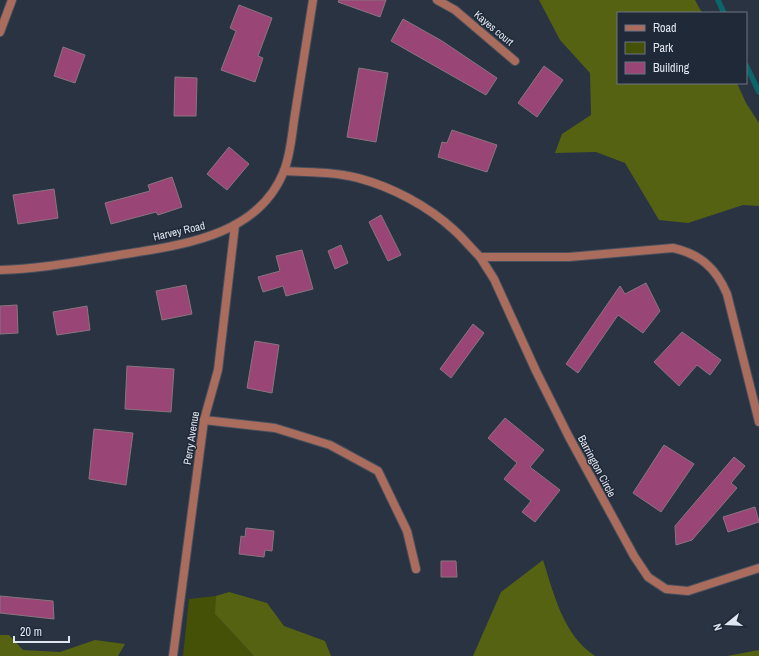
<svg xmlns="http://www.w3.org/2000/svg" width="759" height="656" viewBox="0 0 759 656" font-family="'Archivo Narrow',sans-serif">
<rect width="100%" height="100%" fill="#2a3342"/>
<!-- green -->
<polygon fill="#465108" points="216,596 216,615 254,656 183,656 189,599"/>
<!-- forest -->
<g fill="#556212">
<polygon points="539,0 695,0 702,13 618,13 618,83 737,83 746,103 759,123 759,206 743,205 688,223 659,220 625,163 596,152 555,153 562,134 591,115 590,73 560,40"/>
<path d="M543 560C554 594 563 635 595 656H473L501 592Z"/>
<polygon points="229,592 267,603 284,626 325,641 331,656 254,656 215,614 216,596"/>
<polygon points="0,635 9,635 23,650 60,652 95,640 125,644 118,656 0,656"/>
<polygon points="759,650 759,656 727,656"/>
</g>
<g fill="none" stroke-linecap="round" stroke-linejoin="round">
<!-- stream -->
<g stroke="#0c6669" stroke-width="5.5">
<polyline points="718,0 724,13"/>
<polyline points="746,65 759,92"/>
</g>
</g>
<!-- building -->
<g fill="#994575" stroke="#8a757f">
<polygon points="339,0 386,0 380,17 338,2"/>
<polygon points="239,5 272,18 258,56 263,58 255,82 221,70 236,31 230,28"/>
<polygon points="403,19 442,41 497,78 486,95 391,41"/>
<polygon points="63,47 85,55 75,83 54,76"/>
<polygon points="544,66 563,80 537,117 518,103"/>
<polygon points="359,68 388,73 376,142 347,137"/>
<polygon points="175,77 197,78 196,116 174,116"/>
<polygon points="452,130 497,145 487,172 438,157 442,142 447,143"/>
<polygon points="229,147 249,164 227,190 207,174"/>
<polygon points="172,177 182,207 158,215 156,212 111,224 105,203 150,191 148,185"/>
<polygon points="54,189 58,218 18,224 13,195"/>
<polygon points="381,215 401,255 388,261 369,222"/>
<polygon points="341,245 348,263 335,269 328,251"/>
<polygon points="302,250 313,289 286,296 283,286 263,292 258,277 280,271 276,256"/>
<polygon points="646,283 660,311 643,333 618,315 578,373 566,364 620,286 625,294"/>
<polygon points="186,285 192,314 162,320 156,291"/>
<polygon points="17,305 18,333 0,334 0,306"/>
<polygon points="87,306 90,330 57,335 53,312"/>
<polygon points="473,324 484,333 451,378 440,369"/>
<polygon points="682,332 721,360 710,375 697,365 679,386 654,362"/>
<polygon points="255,341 279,345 272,393 247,388"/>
<polygon points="127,366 174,369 171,412 125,409"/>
<polygon points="505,418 544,450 530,467 560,490 535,522 522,512 531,501 504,479 517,463 488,438"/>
<polygon points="94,429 133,433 126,485 89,479"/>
<polygon points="664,445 694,464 661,512 633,493"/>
<polygon points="734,457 745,466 731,483 737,488 692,540 676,545 675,526"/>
<polygon points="755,507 759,522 728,532 723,517"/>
<polygon points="246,528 274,531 272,551 265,550 264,557 239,554 241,536 245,537"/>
<polygon points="441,561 456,561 457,577 441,577"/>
<polygon points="0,596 53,601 54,619 0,613"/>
</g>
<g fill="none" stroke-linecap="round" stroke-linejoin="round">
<defs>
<g id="street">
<polyline points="437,0 455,10 515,61"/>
<polyline points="0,32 12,0"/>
<path d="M284 171C309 172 334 172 358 178 392 187 428 206 454 230 463 238 471 248 480 257"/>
<path d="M0 270C38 269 76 262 114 256 177 245 257 239 284 171 291 153 292 132 295 114 301 76 307 38 313 0"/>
<polyline points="204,420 275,428 330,445 378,471 407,531 416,569"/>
<path d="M759 422 727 294C716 268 700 254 673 248L569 257H480L494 279 536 371 569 437 634 556 648 577 666 589 688 591 759 568"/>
<polyline points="173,656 204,420 218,370 235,225"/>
</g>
</defs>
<!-- street casing -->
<use href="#street" stroke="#47505e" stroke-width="10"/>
<!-- street -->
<use href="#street" stroke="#aa6c5c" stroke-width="8"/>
</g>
<g text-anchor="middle" stroke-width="3" stroke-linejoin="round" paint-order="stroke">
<!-- street labels -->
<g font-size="11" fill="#e0e6f0" stroke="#202938">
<text transform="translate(494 28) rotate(40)" y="4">Kayes court</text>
<text transform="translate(179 231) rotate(-13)" y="4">Harvey Road</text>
<text transform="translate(191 438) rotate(-81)" y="4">Perry Avenue</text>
<text transform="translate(597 466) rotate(62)" y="4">Barrington Circle</text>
</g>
</g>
<!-- legend -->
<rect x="617" y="12" width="130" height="72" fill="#202938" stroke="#6d7582"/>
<rect x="625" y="25" width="20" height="6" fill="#aa6c5c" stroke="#6d7582"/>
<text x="653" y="32" font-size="12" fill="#e0e6f0">Road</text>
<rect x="625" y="42" width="20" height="12" fill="#465108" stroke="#6d7582"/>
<text x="653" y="52" font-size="12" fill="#e0e6f0">Park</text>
<rect x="625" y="62" width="20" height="12" fill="#994575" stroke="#6d7582"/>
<text x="653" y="72" font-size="12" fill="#e0e6f0">Building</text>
<!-- north arrow -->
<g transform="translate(727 624) rotate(252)" stroke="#202938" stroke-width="3" paint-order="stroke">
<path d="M0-3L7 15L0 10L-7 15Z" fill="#e0e6f0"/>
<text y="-6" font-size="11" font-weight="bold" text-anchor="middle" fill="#e0e6f0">N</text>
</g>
<!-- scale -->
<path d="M14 636v6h55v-6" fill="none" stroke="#e0e6f0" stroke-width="2"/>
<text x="20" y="636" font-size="12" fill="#e0e6f0" stroke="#202938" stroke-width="3" paint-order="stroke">20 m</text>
</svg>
